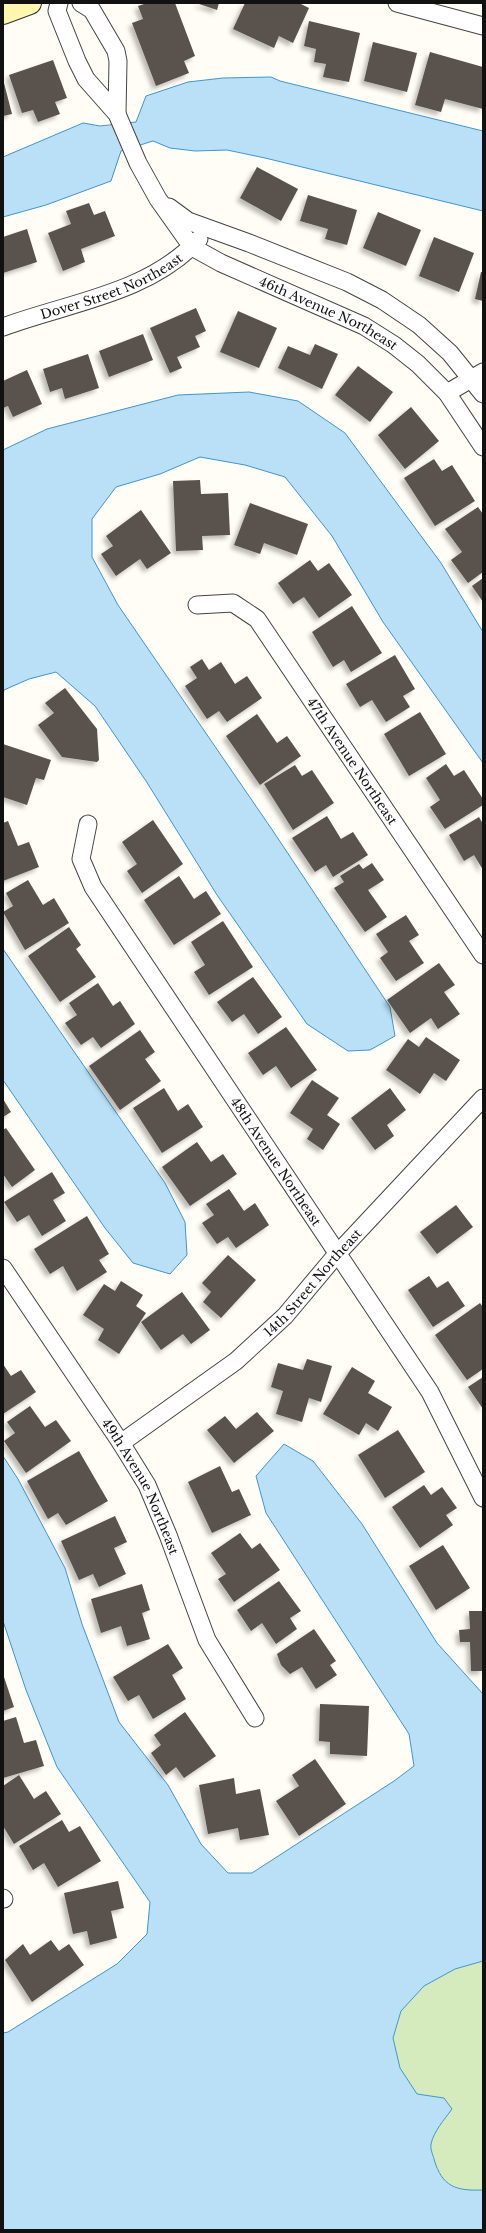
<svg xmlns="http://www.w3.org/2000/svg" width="486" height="2233" viewBox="0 0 486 2233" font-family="'Libre Baskerville',serif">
<defs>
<filter id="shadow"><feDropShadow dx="-3.5" dy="3.5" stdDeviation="2" flood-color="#0004"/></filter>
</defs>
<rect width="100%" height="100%" fill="#fffdf5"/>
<!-- green -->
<path fill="#d5ebbd" d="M483 1961V2190C456 2191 442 2187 434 2159 433 2155 430 2149 431 2144 434 2131 444 2120 452 2109L444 2098 417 2094 400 2068 393 2038 401 2011 424 1986 455 1969Z"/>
<!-- water -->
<g fill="#b9e0f7" stroke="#3f96cf">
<polygon points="271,77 280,81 483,131 483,211 265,158 227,150 195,151 170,148 153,141 121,151 111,181 46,205 3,217 3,157 83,123 100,126 136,122 146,96 188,82 223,78"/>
<polygon points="249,392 298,401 345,433 441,563 483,632 483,763 383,622 332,536 285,477 245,465 200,457 160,474 116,487 92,519 92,557 118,605 273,831 390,1007 395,1036 370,1050 348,1051 307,1024 217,895 146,781 95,706 56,672 29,679 4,690 3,695 3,450 47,429 178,395"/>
<polygon points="3,949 165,1183 185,1222 187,1255 170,1274 133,1263 105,1228 3,1080"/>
<path d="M284 1444 313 1461 362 1524 437 1643 483 1694V1961L455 1969 424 1986 401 2011 393 2038 400 2068 417 2094 444 2098 452 2109C444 2120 434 2131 431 2144 430 2149 433 2155 434 2159 442 2187 456 2191 483 2190V2230H3V2033L8 2032 117 1964 147 1934 150 1902 57 1767 26 1690 3 1621V1456L18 1479 65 1568 82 1624 119 1722 168 1785 201 1844 228 1873H252L394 1781 414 1766 409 1734 266 1513 256 1476Z"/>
</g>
<!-- building -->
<g fill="#5a524d" filter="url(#shadow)">
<polygon points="147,3 175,3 195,56 184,61 189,73 156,86 132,23 143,19 138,6"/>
<polygon points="196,3 219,3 217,10"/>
<polygon points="245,3 299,3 309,8 293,43 279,36 274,48 233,29"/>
<polygon points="309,21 360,33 349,82 323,77 326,64 314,62 316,49 304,46"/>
<polygon points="373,42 417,53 407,92 364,81"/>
<polygon points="430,52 483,67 483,109 445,99 441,112 415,105"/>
<polygon points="53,60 67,98 55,102 60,114 38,122 33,110 22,113 9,75"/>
<polygon points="3,79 12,114 3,116"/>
<polygon points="257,167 298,189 281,221 240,198"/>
<polygon points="308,195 357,210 347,245 325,239 328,229 300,221"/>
<polygon points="89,203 94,215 105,211 115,236 81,249 85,262 63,271 48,233 71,224 66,211"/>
<polygon points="378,212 421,230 406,266 363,248"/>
<polygon points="27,229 37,262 3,273 3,237"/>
<polygon points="434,237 474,253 459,292 419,276"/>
<polygon points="481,272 483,272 483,301 475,299"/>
<polygon points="196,308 206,331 195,336 200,347 177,357 182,368 170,373 150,328"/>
<polygon points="238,311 277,328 259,368 220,352"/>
<polygon points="143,334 153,360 109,377 99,351"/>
<polygon points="315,344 338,354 322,389 278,368 288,346 310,355"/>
<polygon points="88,354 99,388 65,399 62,388 50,392 43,369"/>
<polygon points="358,366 393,392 370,422 335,395"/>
<polygon points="27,370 42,404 13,417 8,406 3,408 3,381"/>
<polygon points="411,407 439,441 405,469 378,435"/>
<polygon points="434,459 442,471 452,465 475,501 435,526 404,478"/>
<polygon points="200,480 201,494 228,493 230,535 202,536 203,550 176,551 173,481"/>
<polygon points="250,503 308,524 297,555 264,543 260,554 234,545"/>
<polygon points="478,507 483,514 483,572 468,583 451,560 462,552 445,529"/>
<polygon points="141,510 171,553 147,569 140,559 116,576 101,554 113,546 106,536"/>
<polygon points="310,560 318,571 329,563 352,595 319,618 304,597 293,604 278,583"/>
<polygon points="483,578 483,602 472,586"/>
<polygon points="352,606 382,653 351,672 344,660 333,667 312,632"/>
<polygon points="395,655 415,689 403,696 410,707 386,722 372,700 360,707 346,684"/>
<polygon points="202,659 209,670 221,662 235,684 247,676 262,698 227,722 219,711 207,719 185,686 197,678 190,667"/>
<polygon points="65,688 97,729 99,760 97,762 62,757 38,725 54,713 45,703"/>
<polygon points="420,712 446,754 409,776 384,734"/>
<polygon points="257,714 277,743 287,736 301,756 260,785 226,736"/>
<polygon points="3,744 51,760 44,780 36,778 27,805 3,797"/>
<polygon points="446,764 454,776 464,770 483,799 483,805 445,829 430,807 440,800 426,778"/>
<polygon points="295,765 302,776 312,770 334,803 293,830 264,784"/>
<polygon points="327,816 341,839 353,832 368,855 333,877 326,865 315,872 292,838"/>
<polygon points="479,817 483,824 483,870 474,855 464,861 449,835"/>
<polygon points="153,820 183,864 142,893 127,871 137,864 122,842"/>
<polygon points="8,821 18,846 29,842 39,867 3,881 3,823"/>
<polygon points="372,863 384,880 368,890 387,917 365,932 334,888 344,882 340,876 359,864 363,869"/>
<polygon points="179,876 194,899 206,891 221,914 174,945 144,900"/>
<polygon points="28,880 43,905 54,898 69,923 25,950 3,912 13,906 6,893"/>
<polygon points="406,915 419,935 409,941 424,963 396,981 380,958 388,952 376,934"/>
<polygon points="223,921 253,967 209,995 194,972 205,965 191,942"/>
<polygon points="69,927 81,945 76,949 96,977 60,1002 28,956"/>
<polygon points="439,963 455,985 444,992 460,1014 438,1029 431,1018 410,1033 387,1000"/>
<polygon points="253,977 282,1017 258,1034 244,1014 232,1022 217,1002"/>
<polygon points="98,983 113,1006 120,1001 135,1024 101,1048 93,1037 81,1045 65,1023 77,1015 69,1003"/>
<polygon points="286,1027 317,1070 291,1088 276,1066 263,1075 248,1053"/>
<polygon points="140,1030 155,1052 145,1059 161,1081 120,1110 89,1066"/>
<polygon points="426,1037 460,1060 446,1081 434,1073 420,1094 386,1070 408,1039 419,1047"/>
<polygon points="312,1080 339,1098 327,1115 340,1124 323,1150 307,1139 313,1129 290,1113"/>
<polygon points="164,1088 178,1111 188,1104 203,1127 162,1153 133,1108"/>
<polygon points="390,1088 406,1110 387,1125 394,1136 375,1150 351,1118"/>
<polygon points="3,1099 11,1112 3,1117"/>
<polygon points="6,1128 35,1170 12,1187 3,1174 3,1130"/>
<polygon points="197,1142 211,1162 223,1154 237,1174 190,1206 162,1167"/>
<polygon points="52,1172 65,1193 53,1200 66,1221 42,1236 29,1215 17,1222 4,1202"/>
<polygon points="229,1189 244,1211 255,1203 269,1225 236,1248 228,1237 217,1244 202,1223 214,1215 206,1204"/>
<polygon points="456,1205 473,1227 437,1254 420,1232"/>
<polygon points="87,1216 109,1254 99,1260 107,1272 77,1291 63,1266 50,1274 34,1249"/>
<polygon points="228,1255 256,1280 221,1318 203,1302 211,1292 202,1283"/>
<polygon points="429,1276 437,1288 448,1281 465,1306 433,1327 408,1290"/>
<polygon points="121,1281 143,1295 136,1306 146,1313 119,1354 98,1340 104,1329 83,1315 104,1284 115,1291"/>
<polygon points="182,1292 210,1330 191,1344 183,1334 161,1350 141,1322"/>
<polygon points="480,1303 483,1307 483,1369 467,1380 435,1335"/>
<polygon points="307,1359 332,1366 321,1402 309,1398 302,1422 276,1414 283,1391 271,1387 278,1363 303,1370"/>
<polygon points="3,1364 11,1376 21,1370 36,1392 3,1414"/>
<polygon points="352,1367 375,1381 368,1393 392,1407 378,1431 366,1423 359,1435 323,1414"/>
<polygon points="483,1377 483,1409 468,1387"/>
<polygon points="30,1406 45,1427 56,1420 71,1441 26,1473 4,1441 15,1433 7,1422"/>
<polygon points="257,1412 274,1431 234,1463 207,1430 225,1416 236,1429"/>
<polygon points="398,1430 425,1472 385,1498 358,1455"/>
<polygon points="79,1451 108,1501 66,1525 58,1513 48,1519 27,1481"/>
<polygon points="220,1466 232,1492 239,1489 251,1515 212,1533 188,1482"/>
<polygon points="424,1485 431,1495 442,1487 457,1508 446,1515 453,1525 420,1548 392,1507"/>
<polygon points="115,1516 127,1542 114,1548 126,1574 99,1587 93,1574 79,1580 61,1541"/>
<polygon points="240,1533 252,1549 260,1543 280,1570 234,1602 218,1579 226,1574 211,1553"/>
<polygon points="443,1545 470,1588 436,1610 409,1566"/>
<polygon points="279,1581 301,1611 290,1618 297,1629 276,1644 262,1623 251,1631 237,1610"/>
<polygon points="142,1584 150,1610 142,1613 150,1639 127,1646 121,1626 101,1633 91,1599"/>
<polygon points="469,1611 483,1611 483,1671 471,1671 470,1642 460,1642 459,1630 470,1629"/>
<polygon points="314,1629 336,1661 330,1665 337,1675 316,1689 302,1667 290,1674 281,1665 277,1654"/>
<polygon points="168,1644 183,1668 172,1675 186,1699 153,1719 139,1695 128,1701 113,1677"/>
<polygon points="3,1674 14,1707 3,1711"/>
<polygon points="320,1704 369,1706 367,1756 330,1754 330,1742 319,1741"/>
<polygon points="185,1712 216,1756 184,1778 176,1767 166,1775 151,1753 161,1745 154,1735"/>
<polygon points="16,1717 24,1743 36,1740 44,1766 3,1778 3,1721"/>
<polygon points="315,1759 346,1804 299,1836 276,1801 299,1786 292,1775"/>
<polygon points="19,1775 34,1799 46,1791 61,1814 14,1844 3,1826 3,1786"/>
<polygon points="234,1778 236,1794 260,1789 269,1835 240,1840 238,1828 208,1834 199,1785"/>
<polygon points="62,1820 69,1832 80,1826 101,1861 58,1887 44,1863 33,1870 19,1846"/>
<polygon points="118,1881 124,1908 111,1911 117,1938 90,1945 87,1931 73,1934 64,1893"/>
<polygon points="51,1940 59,1951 69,1944 84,1965 32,2002 5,1960 23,1944 30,1955"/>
</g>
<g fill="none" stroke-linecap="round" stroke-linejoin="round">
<defs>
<g id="street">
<path id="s1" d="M59 3 57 11 77 61 86 79 117 114 138 163 158 199 192 247 221 263 364 326 394 345 418 364 447 393 483 447"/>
<polyline points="81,3 92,10 116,51 118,61 117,114"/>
<polyline points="397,3 483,26"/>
<polyline points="169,207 188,221 249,243 347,282 382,300 419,325 450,353 483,394"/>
<path id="s2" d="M3 327C70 302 148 294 199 239"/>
<polyline points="447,393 483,372"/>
<path id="s3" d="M197 605 233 603 257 619 483 955"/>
<path id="s4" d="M88 824 81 859 93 887 430 1392 483 1498"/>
<path id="s5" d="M3 1268 121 1443 147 1485 168 1535 207 1640 255 1718"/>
<path id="s6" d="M121 1443 236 1361 285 1316 337 1254 483 1098"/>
<polyline points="3,1898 4,1899"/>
</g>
<polyline id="secondary" points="3,13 30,3"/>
</defs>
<!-- street casing -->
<use href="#street" stroke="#444" stroke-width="19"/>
<!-- secondary casing -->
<use href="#secondary" stroke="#333" stroke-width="24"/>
<!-- street -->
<use href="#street" stroke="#fff" stroke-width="17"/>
<!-- secondary -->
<use href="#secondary" stroke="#fff6b0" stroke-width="22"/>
</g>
<g text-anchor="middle" stroke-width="4" stroke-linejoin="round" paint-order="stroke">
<!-- street labels -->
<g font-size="13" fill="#111" stroke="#fff">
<text dy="5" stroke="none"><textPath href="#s2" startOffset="116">Dover Street Northeast</textPath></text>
<text dy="5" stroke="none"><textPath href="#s1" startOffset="434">46th Avenue Northeast</textPath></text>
<text dy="5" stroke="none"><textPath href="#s3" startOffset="236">47th Avenue Northeast</textPath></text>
<text dy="5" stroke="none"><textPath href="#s4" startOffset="396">48th Avenue Northeast</textPath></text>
<text dy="5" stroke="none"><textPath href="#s6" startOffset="251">14th Street Northeast</textPath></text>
<text dy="5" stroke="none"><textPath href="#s5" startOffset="259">49th Avenue Northeast</textPath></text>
</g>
</g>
<!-- border -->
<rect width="486" height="2233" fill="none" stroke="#111111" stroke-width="8"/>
</svg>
